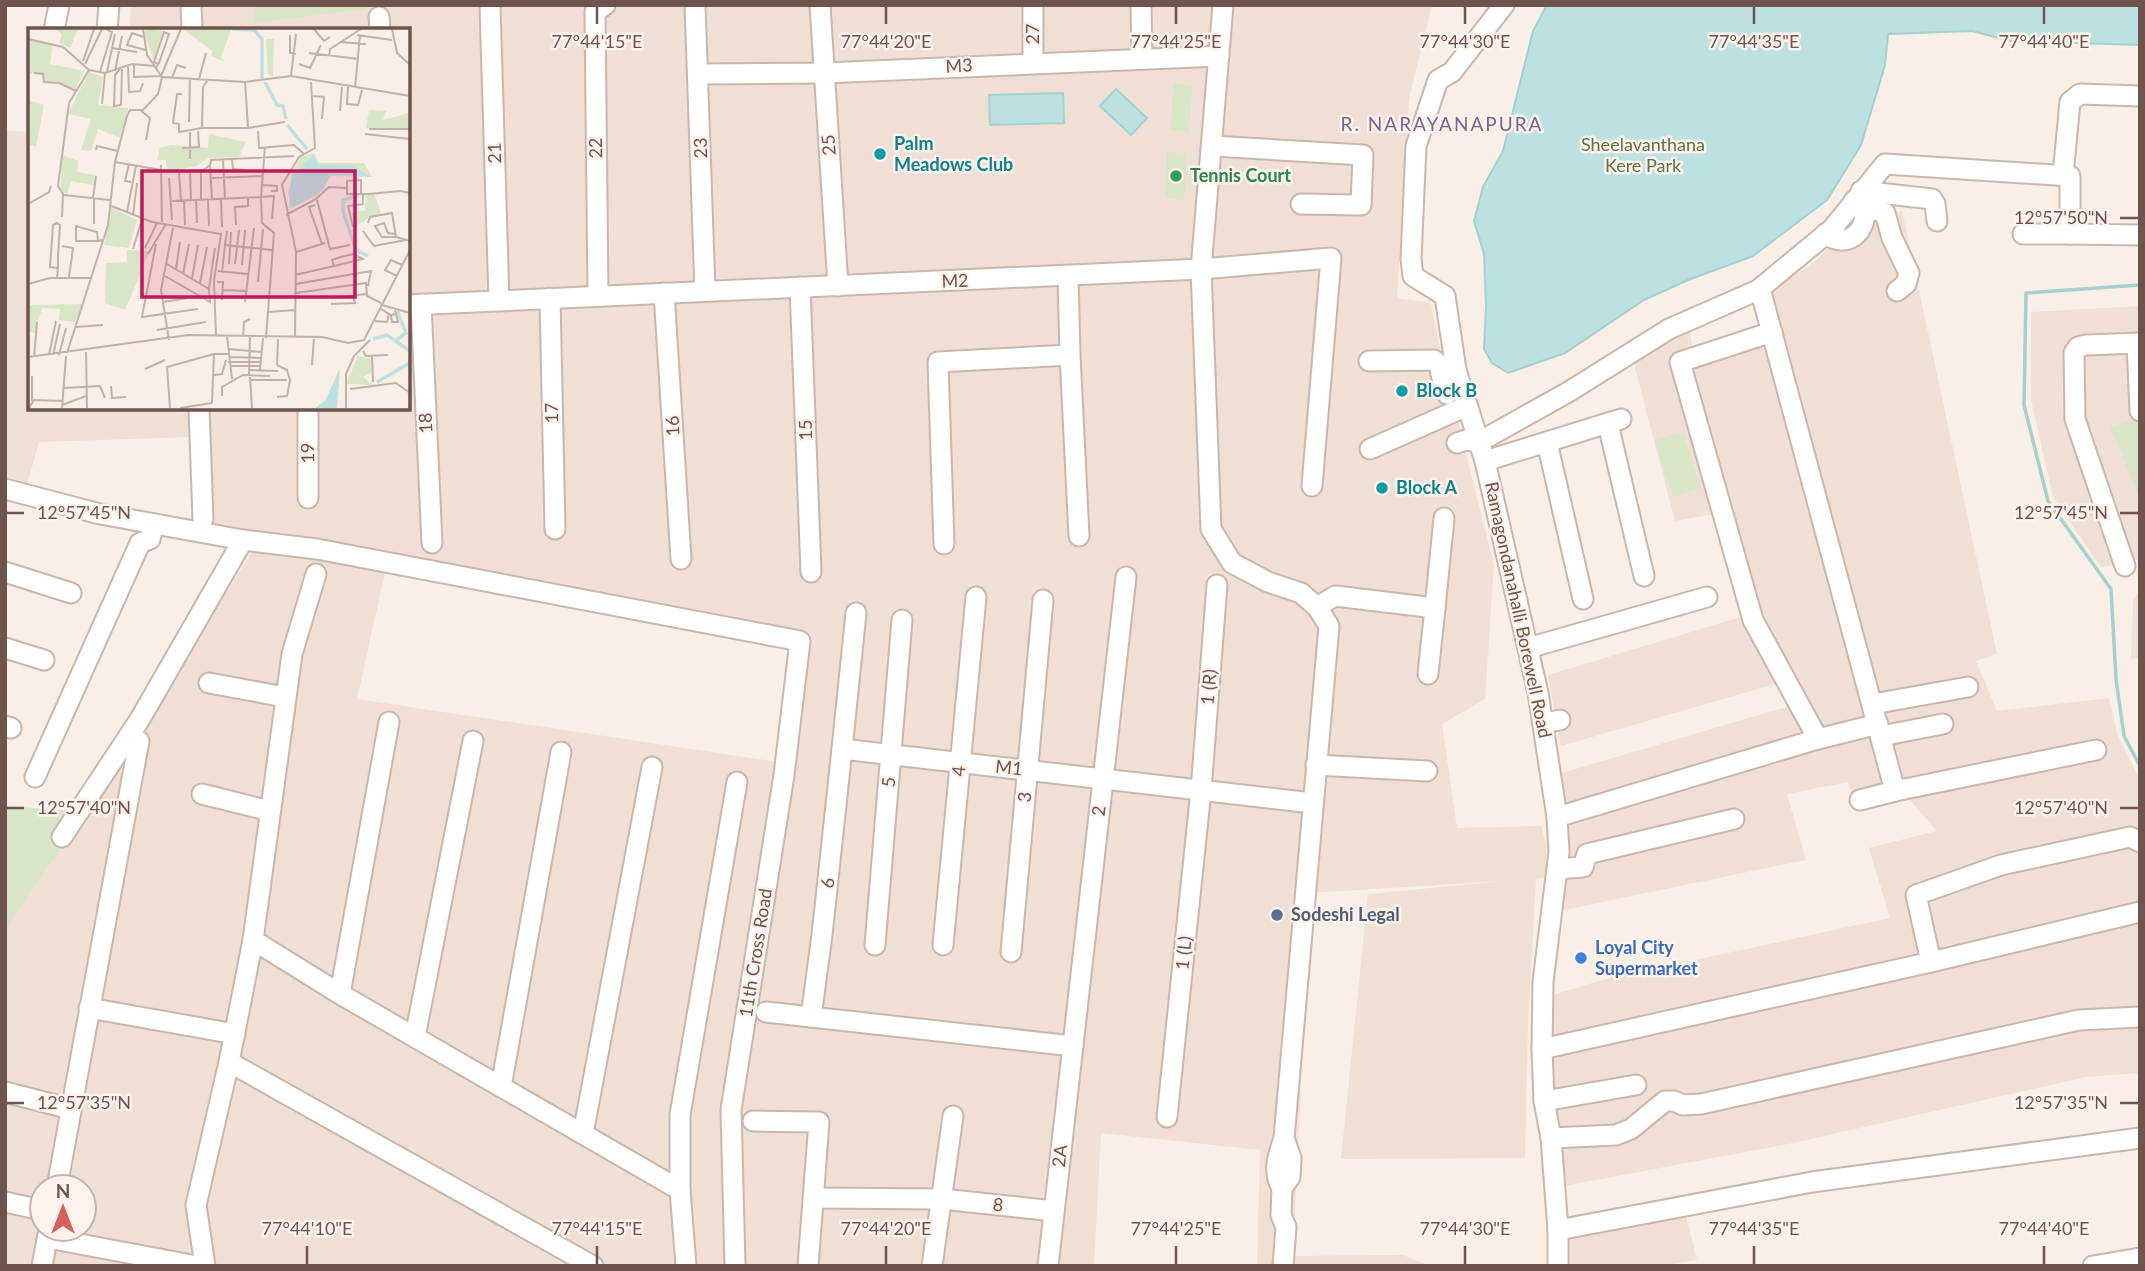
<svg xmlns="http://www.w3.org/2000/svg" width="2145" height="1271" viewBox="0 0 2145 1271" font-family="Lato,sans-serif">
<rect width="100%" height="100%" fill="#f9efe6"/>
<!-- residential -->
<g fill="#f0dfd5" fill-rule="evenodd">
<polygon points="131,5 253,5 255,23 366,8 365,5 1432,5 1409,99 1397,298 1431,303 1441,354 1494,565 1485,699 1442,724 1457,828 1541,826 1546,844 1547,877 1536,879 1528,1024 1525,1158 1341,1159 1368,894 1503,881 1310,893 1293,1256 1403,1255 1430,1266 1257,1266 1260,1150 1101,1133 1094,1266 740,1266 736,1125 811,634 247,533 190,525 192,506 192,437 39,442 26,488 5,479 5,130 30,132 30,408 408,408 408,30 129,30"/>
<polygon points="1902,211 1997,654 1976,661 1997,711 2109,698 2118,737 2140,780 2140,1073 2086,1077 1793,1143 1564,1186 1552,1095 1549,996 1606,979 1890,918 1869,848 1937,831 1906,796 1856,807 1848,782 1787,794 1806,860 1559,911 1555,775 1793,705 1775,684 1561,746 1548,675 1741,617 1713,514 1675,521 1633,360 1690,332 1693,351 1763,330 1757,296 1810,266 1856,221"/>
<polygon points="2140,306 2140,419 2111,426 2140,499 2140,559 2101,567 2053,497 2031,400 2031,312"/>
<path d="M257 544 386 568 357 699 778 762 722 1110 727 1266H5V929L87 812ZM42 1187H84V1229H42Z"/>
<polygon points="2140,590 2140,657 2131,659 2133,600"/>
<polygon points="1686,1216 1697,1260 1660,1266 1567,1266 1566,1234"/>
</g>
<!-- green -->
<g fill="#d8e5c6">
<polygon points="253,5 365,5 366,9 254,23"/>
<polygon points="1173,84 1192,85 1190,132 1171,130"/>
<polygon points="1167,152 1187,153 1184,200 1165,198"/>
<polygon points="2140,419 2140,499 2110,426"/>
<polygon points="1683,432 1701,488 1673,497 1655,440"/>
<polygon points="5,806 87,812 5,929"/>
</g>
<!-- water -->
<g fill="#bde0e0" stroke="#a4d1d0" stroke-width="2">
<polygon points="1547,5 2140,5 2140,45 2011,41 1972,31 1888,34 1885,65 1861,145 1827,200 1753,256 1688,280 1644,300 1565,353 1508,373 1492,363 1484,349 1486,306 1484,254 1474,221 1483,187 1503,151 1533,31"/>
<polygon points="1116,89 1147,118 1131,135 1100,106"/>
<polygon points="1063,93 1064,123 990,125 989,95"/>
</g>
<g fill="none" stroke-linecap="round" stroke-linejoin="round">
<!-- stream -->
<polyline stroke="#a4d1d0" stroke-width="3.5" points="2140,285 2026,293 2024,405 2048,501 2111,589 2116,679 2124,736 2140,766"/>
<defs>
<g id="minor">
<polyline points="191,5 192,30"/>
<polyline points="695,5 705,291"/>
<polyline points="820,5 838,286"/>
<polyline points="1033,5 1033,63"/>
<polyline points="1141,5 1142,59"/>
<polyline points="1223,5 1201,269 1331,258 1312,486"/>
<polyline points="1504,5 1452,72 1438,80 1416,146 1411,259 1413,276 1445,296 1456,370 1485,461 1538,693 1557,817 1559,852 1543,982 1542,1049 1544,1101 1551,1138 1558,1230 1558,1266"/>
<polyline points="490,6 499,300"/>
<polyline points="379,17 380,30"/>
<polyline points="54,30 59,5"/>
<polyline points="107,30 109,5"/>
<polyline points="699,74 824,73 1219,56"/>
<polyline points="1213,146 1363,155 1361,205 1301,204"/>
<polyline points="2063,175 2070,102 2080,94 2140,96"/>
<polyline points="1861,191 1932,199 1935,204 1937,221"/>
<polyline points="1854,201 1865,207 1885,213 1892,238 1909,273 1906,284 1897,291"/>
<path d="M1825 234C1848 250 1867 232 1865 207"/>
<polyline points="2023,234 2070,234"/>
<polyline points="800,287 811,572"/>
<polyline points="664,293 681,559"/>
<polyline points="598,296 595,12 605,5"/>
<polyline points="1762,296 1895,791 2096,750"/>
<polyline points="550,298 555,529"/>
<polyline points="421,304 432,543"/>
<path d="M408 305 1201 269 1211 529 1232 563 1268 582 1301 593 1317 607 1329 626 1284 1138C1278 1156 1272 1171 1282 1188"/>
<polyline points="1772,332 1680,362 1753,620 1818,739"/>
<polyline points="2137,343 2140,411"/>
<polyline points="1070,355 1079,536"/>
<polyline points="1369,361 1434,360 1440,366 1441,374 1456,370"/>
<polyline points="1441,374 1447,394"/>
<polyline points="199,408 203,519"/>
<polyline points="308,408 308,498"/>
<polyline points="1608,424 1644,576"/>
<polyline points="1547,442 1583,599"/>
<polyline points="1457,443 1466,440 1479,442 1570,391 1669,329 1758,290 1832,229 1885,164 2070,176 2070,234 2140,235"/>
<polyline points="1370,449 1467,406"/>
<polyline points="1485,461 1621,419"/>
<polyline points="5,489 100,514 243,540 317,549 800,641 784,775 731,1110 735,1266"/>
<polyline points="944,544 938,362 1070,355 1068,276"/>
<polyline points="2125,566 2075,419 2074,353 2078,347 2086,345 2140,343"/>
<polyline points="5,572 71,593"/>
<polyline points="1317,607 1335,596 1435,608 1444,518"/>
<polyline points="856,613 842,749 1312,803"/>
<polyline points="5,648 44,660"/>
<polyline points="1528,648 1707,597"/>
<polyline points="1428,674 1435,608"/>
<polyline points="209,683 285,697"/>
<polyline points="1873,704 1968,687"/>
<polyline points="1543,723 1560,720"/>
<polyline points="5,726 11,728"/>
<polyline points="1881,736 1943,724"/>
<polyline points="1316,765 1427,771"/>
<polyline points="35,777 140,543 150,539 154,524"/>
<polyline points="202,794 270,811"/>
<polyline points="1860,800 1895,791"/>
<polyline points="1557,817 1818,739 1878,724"/>
<polyline points="62,837 140,719 243,540"/>
<polyline points="1557,869 1583,867 1587,854 1734,819"/>
<polyline points="253,940 340,994 680,1190 686,1266"/>
<polyline points="875,945 902,620"/>
<polyline points="943,945 976,597"/>
<polyline points="1011,952 1043,600"/>
<polyline points="1931,962 1916,895 2001,865 2130,837 2140,842"/>
<polyline points="340,994 389,722"/>
<polyline points="89,1008 235,1034"/>
<polyline points="766,1012 1073,1046"/>
<polyline points="811,1017 822,935 842,749"/>
<polyline points="415,1037 473,741"/>
<polyline points="1542,1049 1931,962 2140,912"/>
<polyline points="229,1062 593,1266"/>
<polyline points="501,1087 561,752"/>
<polyline points="5,1092 71,1109"/>
<polyline points="1544,1101 1636,1085"/>
<polyline points="1167,1117 1201,790 1217,585"/>
<polyline points="753,1121 819,1122 808,1266"/>
<polyline points="583,1134 652,767"/>
<polyline points="1551,1138 1616,1135 1631,1129 1665,1101 1674,1101 1683,1105 1701,1104 2079,1020 2140,1017"/>
<polyline points="57,1187 139,741"/>
<polyline points="680,1190 680,1115 737,782"/>
<polyline points="814,1198 942,1199 1054,1211"/>
<polyline points="5,1202 42,1210"/>
<polyline points="1558,1230 1812,1182 2140,1138"/>
<polyline points="48,1238 197,1266"/>
<polyline points="42,1266 49,1229"/>
<polyline points="205,1266 196,1205 229,1062 253,940 292,654 316,574"/>
<polyline points="932,1266 953,1116"/>
<polyline points="1048,1266 1126,577"/>
<polyline points="1283,1266 1286,1227 1281,1215 1282,1188 1290,1177 1291,1158 1284,1138"/>
<polyline points="2093,1266 2140,1258"/>
</g>
</defs>
<!-- minor casing -->
<use href="#minor" stroke="#c9b6ad" stroke-width="23"/>
<!-- minor -->
<use href="#minor" stroke="#fff" stroke-width="19"/>
</g>
<!-- ticks -->
<path fill="none" stroke="#6f544e" stroke-width="2.5" d="M597 7V24M886 7V24M1176 7V24M1465 7V24M1754 7V24M2044 7V24M2120 218H2138M7 513H24M2120 513H2138M7 808H24M2120 808H2138M7 1103H24M2120 1103H2138M307 1246V1264M597 1246V1264M886 1246V1264M1176 1246V1264M1465 1246V1264M1754 1246V1264M2044 1246V1264"/>
<!-- markers -->
<g fill="#0f9aa8" stroke="#fdf3ec" stroke-width="2.5">
<circle cx="880" cy="154" r="7"/>
<circle cx="1402" cy="391" r="7"/>
<circle cx="1382" cy="488" r="7"/>
</g>
<circle fill="#2e9e5b" stroke="#fdf3ec" stroke-width="2.5" cx="1176" cy="176" r="7"/>
<circle fill="#5c6f8a" stroke="#fdf3ec" stroke-width="2.5" cx="1277" cy="915" r="7"/>
<circle fill="#3f7fe0" stroke="#fdf3ec" stroke-width="2.5" cx="1581" cy="958" r="7"/>
<g text-anchor="middle" stroke-width="5" stroke-linejoin="round" paint-order="stroke">
<!-- street labels -->
<g font-size="18" fill="#6f544e" stroke="#fdf3ec">
<text transform="translate(1033 34) rotate(-90)" y="6">27</text>
<text transform="translate(959 66) rotate(-3)" y="6">M3</text>
<text transform="translate(829 145) rotate(-94)" y="6">25</text>
<text transform="translate(596 148) rotate(-91)" y="6">22</text>
<text transform="translate(701 148) rotate(-92)" y="6">23</text>
<text transform="translate(495 153) rotate(-92)" y="6">21</text>
<text transform="translate(955 281) rotate(-2)" y="6">M2</text>
<text transform="translate(552 413) rotate(-91)" y="6">17</text>
<text transform="translate(426 423) rotate(-93)" y="6">18</text>
<text transform="translate(673 426) rotate(-93)" y="6">16</text>
<text transform="translate(806 430) rotate(-92)" y="6">15</text>
<text transform="translate(308 453) rotate(-91)" y="6">19</text>
<text transform="translate(1518 610) rotate(78)" y="6">Ramagondanahalli Borewell Road</text>
<text transform="translate(1209 687) rotate(-85)" y="6">1 (R)</text>
<text transform="translate(1009 768) rotate(6)" y="6">M1</text>
<text transform="translate(959 771) rotate(-85)" y="6">4</text>
<text transform="translate(889 782) rotate(-85)" y="6">5</text>
<text transform="translate(1025 797) rotate(-85)" y="6">3</text>
<text transform="translate(1099 811) rotate(-84)" y="6">2</text>
<text transform="translate(828 883) rotate(-84)" y="6">6</text>
<text transform="translate(756 953) rotate(-81)" y="6">11th Cross Road</text>
<text transform="translate(1184 953) rotate(-84)" y="6">1 (L)</text>
<text transform="translate(1060 1156) rotate(-84)" y="6">2A</text>
<text transform="translate(998 1205) rotate(6)" y="6">8</text>
</g>
<!-- culture labels -->
<g font-size="18" font-weight="bold" fill="#0d838f" stroke="#fdf3ec" text-anchor="start">
<text x="894" y="150">Palm<tspan x="894" dy="21">Meadows Club</tspan></text>
<text x="1416" y="397">Block B</text>
<text x="1396" y="494">Block A</text>
</g>
<!-- park labels -->
<g font-size="18" fill="#5c7348" stroke="#fdf3ec">
<text x="1643" y="151">Sheelavanthana<tspan x="1643" dy="21">Kere Park</tspan></text>
</g>
<!-- leisure labels -->
<g font-size="18" font-weight="bold" fill="#27864d" stroke="#fdf3ec" text-anchor="start">
<text x="1190" y="182">Tennis Court</text>
</g>
<!-- service labels -->
<g font-size="18" font-weight="bold" fill="#4e5e75" stroke="#fdf3ec" text-anchor="start">
<text x="1291" y="921">Sodeshi Legal</text>
</g>
<!-- shop labels -->
<g font-size="18" font-weight="bold" fill="#366cbe" stroke="#fdf3ec" text-anchor="start">
<text x="1595" y="954">Loyal City<tspan x="1595" dy="21">Supermarket</tspan></text>
</g>
<!-- neighbourhood labels -->
<g font-size="19" letter-spacing="2" fill="#79668c" stroke="#fdf3ec">
<text x="1442" y="131">R. NARAYANAPURA</text>
</g>
</g>
<!-- overview -->
<g transform="translate(28 28)">
<rect width="382" height="382" fill="#f9efe6"/>
<path d="M26 1H50L42 20 31 15 34 6ZM122 1 135 3 126 34 116 4ZM203 1 193 29 197 34 183 28 185 23 156 2ZM238 11H246L245 48 240 46ZM0 12 25 16 22 36 56 43 47 62 31 54H17L16 46 0 45ZM61 44 75 49 70 77 100 80 92 110 70 101 63 123 53 122 63 91 40 86ZM0 72 16 77 8 119 0 116ZM341 82 358 83 355 92 381 85V100H338ZM181 106 218 114 211 129 181 130 168 138 139 145 138 132H129L132 120 143 117 180 120ZM286 125 291 135H336L344 149 303 148 291 167 261 181 263 147 273 129ZM34 127 50 133 49 144 67 147 65 157 43 153 39 166 33 161ZM346 166 353 185 328 197 323 185 337 182 338 167ZM83 179 109 192 101 220 76 217ZM99 222 122 223 97 282 77 275 78 235 99 234ZM54 276 47 294 31 292 32 281 14 280 7 305 0 304V277ZM330 328 344 331 343 345 335 349 345 357 318 356Z" fill="#d8e5c6"/>
<path d="M285 127 290 137 325 138 343 149 302 146 295 162 264 180 260 165 266 146ZM312 340 309 380H287L297 373Z" fill="#bde0e0"/>
<path fill="none" stroke="#bde0e0" stroke-width="3.5" d="M204 1 226 2 234 11V51M237 54 249 77 255 78 258 91M259 97 279 121M331 167 315 172V183L328 222 340 228M345 311 359 307 382 323M366 314 378 305 369 283M349 354 382 335"/>
<path fill="none" stroke="#c2b1a9" stroke-width="2" d="M115 1 119 27 134 49M286 1 296 13 302 9M364 1 369 25 382 37M262 7V25L268 26M329 7 364 12M116 9 104 5 99 17 118 22M0 11 35 19 61 42M312 14 338 16M84 20 109 24M281 25 331 31M301 29 302 21 333 1M55 33 66 1M57 36 74 1M106 36V49L133 48 153 1M271 36 282 40 293 17M100 39 101 64 112 63 115 55M128 40 130 36 131 35 141 6 136 4 126 34 130 36M92 41 87 47 86 78 93 77 94 41M61 42 41 75 30 158 36 167 82 172M61 42 77 45 104 36 127 38M87 43 94 8M72 44 84 4 78 1M79 44 87 6M6 45 15 46 16 54 31 55 48 63M263 48 268 6M134 49 217 54 263 48 382 68M144 50 149 37 158 40M171 51 178 25M180 52 175 59 174 100H220L217 54M320 59 319 76 330 77 334 62M327 60 332 7M154 66H149L145 95 151 96V104L174 100M285 68 296 69 294 91M74 76 77 45M113 83 122 90 118 112M312 83 314 59M161 94 162 50M220 100 257 94M341 101H382M230 103 231 120 266 117 276 126M162 104V131M337 106 382 111M237 119 233 169 246 168 244 191M154 120 171 119 170 103M68 122 69 118 90 123M195 131 197 171M204 131 205 141 216 142M87 134 133 142M101 136 97 153 103 154M133 137 134 194M182 137 184 172M162 143 163 172M151 144 153 173M141 150 144 192M183 150 235 148M234 157 249 158V163H243M333 166V152L319 153V166H341L372 163 382 165M65 170 68 148M193 171 194 199M168 172 169 195M173 172V144L182 137 183 132 266 128M180 172 181 198M289 172 302 221 322 217M144 173 233 169 234 195 246 205 238 310M156 173 157 197M0 176 21 164 23 158M81 177 124 194 193 206 186 253 188 308M287 177 281 179 294 216M99 184 108 138M105 187 109 155M258 187 288 171 301 159 319 160M34 189 35 166M340 195 342 189 364 185 368 209 382 213M66 196V170M208 197 207 179 220 178V170M325 199 320 178 335 176V166M199 203 197 217 244 222M335 203 346 218 378 212M367 206 360 205 356 195 347 198 354 209H368M70 213 69 204 48 198V213H70L75 212M128 216 114 289 170 281M34 218 45 220 41 249M117 220 129 195M105 221 114 191M268 224 297 215M120 226 138 196M201 236 203 204M207 236 211 202M214 237 217 202M148 241 152 214M190 243 220 246M194 244 197 217M155 246 161 216M267 247 306 238 335 231 325 226 313 229 304 232 306 238M137 248 182 274 181 261 139 236M369 248 357 242 363 232 374 237M29 250 30 240V228L32 197 29 195 25 197 22 239 30 240M164 251 170 217M189 254H195L194 272M230 254 235 201M172 255 179 219M0 256 22 250H64M268 256 343 243 340 258M181 261 187 220M195 262 218 263M268 265 338 255 339 268 353 275M315 269 338 266M135 274 159 270M217 274 226 200M303 276 327 275 325 268M354 277 382 285M367 282 370 294H364L363 287 368 286M240 284 267 282M347 293 359 294 361 286 353 281M48 299 75 297M129 302 178 294M199 308 204 351M215 309 216 294 222 291M267 309 268 224 254 157 271 129 287 120 283 54M141 312 133 262 145 200M200 321 233 324M335 323 338 328 360 327M58 324 59 380M39 325 80 197 87 134 99 88 102 82H115L130 66 134 49M21 327 28 293M25 327 32 296M31 327 38 300M344 328 345 354M0 329 160 307 294 309 320 315 336 312 382 222M201 329 232 330M6 330 9 294M200 334H232M249 337 259 342 262 352 259 368 249 369M249 337 250 311M284 337 286 311M202 338H232M117 341 137 332M220 342 250 343M232 342 235 310M186 347 194 346 198 332M221 347 222 309M4 348V373M222 349 224 380M223 352H259M83 358 84 370 98 369M36 360 72 358 77 370M322 361 368 355 382 365M194 368V359L215 347 242 348M34 377 58 368M1 380 6 372 35 373M34 380 38 328M142 380 139 339 186 326M152 380 184 375 186 326H201M318 380V346L326 328 342 312"/>
<path fill="#c2185b" fill-opacity="0.15" stroke="#c2185b" stroke-width="3.5" d="M114 143H327V269H114Z"/>
<rect width="382" height="382" fill="none" stroke="#6f544e" stroke-width="3.5"/>
</g>
<g font-size="18" text-anchor="middle" fill="#6f544e" stroke="#fdf3ec" stroke-width="5" stroke-linejoin="round" paint-order="stroke">
<text x="597" y="48">77°44'15"E</text>
<text x="886" y="48">77°44'20"E</text>
<text x="1176" y="48">77°44'25"E</text>
<text x="1465" y="48">77°44'30"E</text>
<text x="1754" y="48">77°44'35"E</text>
<text x="2044" y="48">77°44'40"E</text>
<text x="2061" y="224">12°57'50"N</text>
<text x="84" y="519">12°57'45"N</text>
<text x="2061" y="519">12°57'45"N</text>
<text x="84" y="814">12°57'40"N</text>
<text x="2061" y="814">12°57'40"N</text>
<text x="84" y="1109">12°57'35"N</text>
<text x="2061" y="1109">12°57'35"N</text>
<text x="307" y="1235">77°44'10"E</text>
<text x="597" y="1235">77°44'15"E</text>
<text x="886" y="1235">77°44'20"E</text>
<text x="1176" y="1235">77°44'25"E</text>
<text x="1465" y="1235">77°44'30"E</text>
<text x="1754" y="1235">77°44'35"E</text>
<text x="2044" y="1235">77°44'40"E</text>
</g>
<!-- border -->
<rect width="2145" height="1271" fill="none" stroke="#6f544e" stroke-width="14"/>
<!-- north arrow -->
<g transform="translate(63 1208)"><circle r="33" fill="#fdf3ec" stroke="#c4b3ad" stroke-width="2"/>
<path d="M0-5L12 26L0 18L-12 26Z" fill="#d4625a"/>
<text y="-10" font-size="19" font-weight="bold" text-anchor="middle" fill="#6f544e">N</text>
</g>
</svg>
